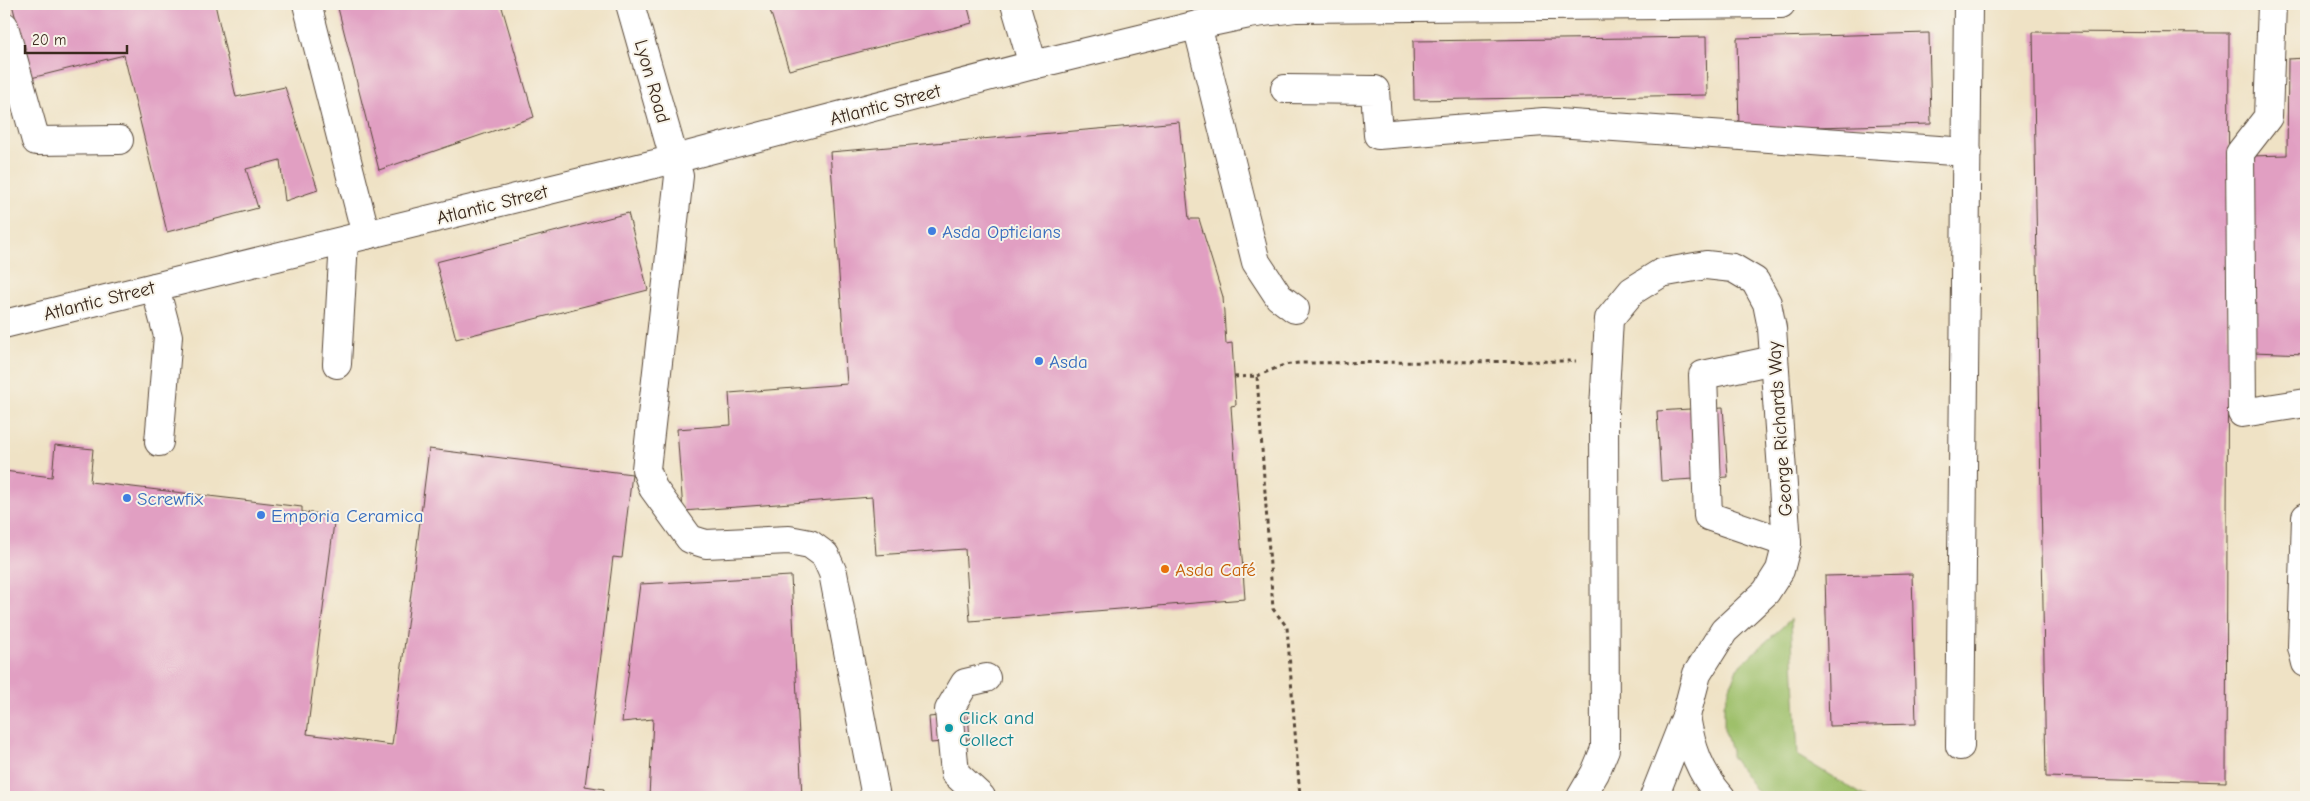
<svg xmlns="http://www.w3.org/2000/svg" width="2310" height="801" viewBox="0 0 2310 801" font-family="'Comic Neue',sans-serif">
<rect width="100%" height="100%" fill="#f7f3e8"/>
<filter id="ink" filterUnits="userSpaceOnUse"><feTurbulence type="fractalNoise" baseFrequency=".02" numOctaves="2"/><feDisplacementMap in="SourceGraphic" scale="10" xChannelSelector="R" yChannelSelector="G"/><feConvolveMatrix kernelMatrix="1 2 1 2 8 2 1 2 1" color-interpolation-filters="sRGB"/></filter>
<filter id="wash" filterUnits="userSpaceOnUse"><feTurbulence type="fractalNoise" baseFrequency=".0096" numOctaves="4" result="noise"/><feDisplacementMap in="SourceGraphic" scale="20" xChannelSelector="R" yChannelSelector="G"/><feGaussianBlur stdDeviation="1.12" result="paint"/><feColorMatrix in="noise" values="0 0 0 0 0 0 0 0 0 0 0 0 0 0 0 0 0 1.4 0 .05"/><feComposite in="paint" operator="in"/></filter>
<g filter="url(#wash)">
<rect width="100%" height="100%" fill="#efe2c5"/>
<!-- green -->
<polygon fill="#9ec06a" stroke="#6c7544" points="1791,619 1798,756 1866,797 1767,797 1756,791 1731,756 1731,750 1724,729 1724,704 1737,668"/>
<g id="blocks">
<!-- building -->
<g fill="#e19fc2">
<polygon points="12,4 215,4 236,97 285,87 318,190 285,201 280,160 246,169 258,208 167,232 124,55 31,78"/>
<polygon points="337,4 501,4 534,117 379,170"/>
<polygon points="768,4 967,4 972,23 789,70"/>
<polygon points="2033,32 2229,33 2226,782 2046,777"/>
<polygon points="1929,33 1931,124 1739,129 1737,38"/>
<polygon points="1706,37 1707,95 1414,100 1413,41"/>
<polygon points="2306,58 2306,354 2253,352 2251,156 2287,155 2288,59"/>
<polygon points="1179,122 1189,219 1199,219 1223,297 1226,344 1232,343 1236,405 1231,406 1245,599 970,621 965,549 876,555 872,497 683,511 677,429 731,425 729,393 847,384 830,152"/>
<polygon points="628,213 648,290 456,339 436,262"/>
<polygon points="1723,407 1728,477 1661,481 1657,411"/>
<polygon points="55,445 93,449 90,482 302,507 302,512 335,515 307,734 392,745 429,449 632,474 622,558 613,557 585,786 604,789 603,797 4,797 4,471 52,477"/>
<polygon points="1912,574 1916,724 1829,726 1825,576"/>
<polygon points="791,576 802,797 649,797 653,719 622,722 640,584"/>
<polygon points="968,713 970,739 931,743 929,717"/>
</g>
</g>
</g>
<g filter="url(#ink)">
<use href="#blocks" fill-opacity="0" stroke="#564637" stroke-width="1"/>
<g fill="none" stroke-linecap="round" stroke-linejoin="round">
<defs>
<g id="minor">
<polyline points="307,4 366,235"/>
<polyline points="630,4 679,176 646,469 653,488 690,539 706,544 789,540 810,544 825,555 833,573 876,797"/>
<polyline points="1015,4 1033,65"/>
<polyline points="2272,4 2268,117 2240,153 2242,413 2306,403"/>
<polyline points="1197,25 1256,262 1279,297 1295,309"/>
<polyline points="4,26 36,141 119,140"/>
<polyline points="1285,89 1375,90 1378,135 1544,122 1967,152"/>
<polyline points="155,287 168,336 159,442"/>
<polyline points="4,324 675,159 1033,65 1197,25 1249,14 1295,8 1781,4"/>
<polyline points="1774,360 1703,375 1708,516 1787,543"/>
<polyline points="337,364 344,241"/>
<polyline points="2306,517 2302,647 2306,663"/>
<path d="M1686 716C1691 748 1700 773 1721 797"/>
<polyline points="1960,746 1968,4"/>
<polyline points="981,797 955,773 949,710 965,683 986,678"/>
<polyline points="1581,797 1595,773 1605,749 1604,409 1609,319 1632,291 1661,273 1706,265 1733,268 1755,281 1767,303 1772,328 1787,543 1780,570 1766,592 1724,631 1697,674 1686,716 1654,797"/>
</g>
</defs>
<!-- minor casing -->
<use href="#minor" stroke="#564637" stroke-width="30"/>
<!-- path -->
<g stroke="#564637" stroke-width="3" stroke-dasharray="4 4" stroke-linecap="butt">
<polyline points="1257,376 1284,365 1299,363 1576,361"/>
<polyline points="1234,377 1257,376 1273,609 1287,627 1300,797"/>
</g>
<!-- minor -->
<use href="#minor" stroke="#fff" stroke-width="28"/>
</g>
</g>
<!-- markers -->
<g fill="#3f7fe0" stroke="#f7f3e8" stroke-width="2">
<circle cx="932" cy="231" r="5"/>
<circle cx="1039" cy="361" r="5"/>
<circle cx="127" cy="498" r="5"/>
<circle cx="261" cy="515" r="5"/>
</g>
<circle fill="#e8710a" stroke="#f7f3e8" stroke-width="2" cx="1165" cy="569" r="5"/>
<circle fill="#0f9aa8" stroke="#f7f3e8" stroke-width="2" cx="949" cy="728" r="5"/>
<g text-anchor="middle" stroke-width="4" stroke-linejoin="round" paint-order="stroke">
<!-- street labels -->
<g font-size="19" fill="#3b2a1e" stroke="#f7f3e8">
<text transform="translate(653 81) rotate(74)" y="7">Lyon Road</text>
<text transform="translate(885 104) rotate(-15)" y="7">Atlantic Street</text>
<text transform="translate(492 204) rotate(-14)" y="7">Atlantic Street</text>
<text transform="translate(99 300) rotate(-14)" y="7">Atlantic Street</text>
<text transform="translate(1779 429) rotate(-94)" y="7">George Richards Way</text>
</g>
<!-- shop labels -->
<g font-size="19" fill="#366cbe" stroke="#f7f3e8" text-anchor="start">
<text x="942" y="238">Asda Opticians</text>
<text x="1049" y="368">Asda</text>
<text x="137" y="505">Screwfix</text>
<text x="271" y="522">Emporia Ceramica</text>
</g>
<!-- food labels -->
<g font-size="19" fill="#c56008" stroke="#f7f3e8" text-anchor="start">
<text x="1175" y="576">Asda Café</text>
</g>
<!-- culture labels -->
<g font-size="19" fill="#0d838f" stroke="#f7f3e8" text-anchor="start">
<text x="959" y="724">Click and<tspan x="959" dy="22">Collect</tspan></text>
</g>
</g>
<!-- margin -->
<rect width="2310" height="801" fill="none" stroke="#f7f3e8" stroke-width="20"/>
<!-- scale -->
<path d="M25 45v8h102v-8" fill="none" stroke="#3b2a1e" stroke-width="2.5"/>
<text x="32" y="45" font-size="15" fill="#3b2a1e" stroke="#f7f3e8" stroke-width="4" paint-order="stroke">20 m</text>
</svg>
